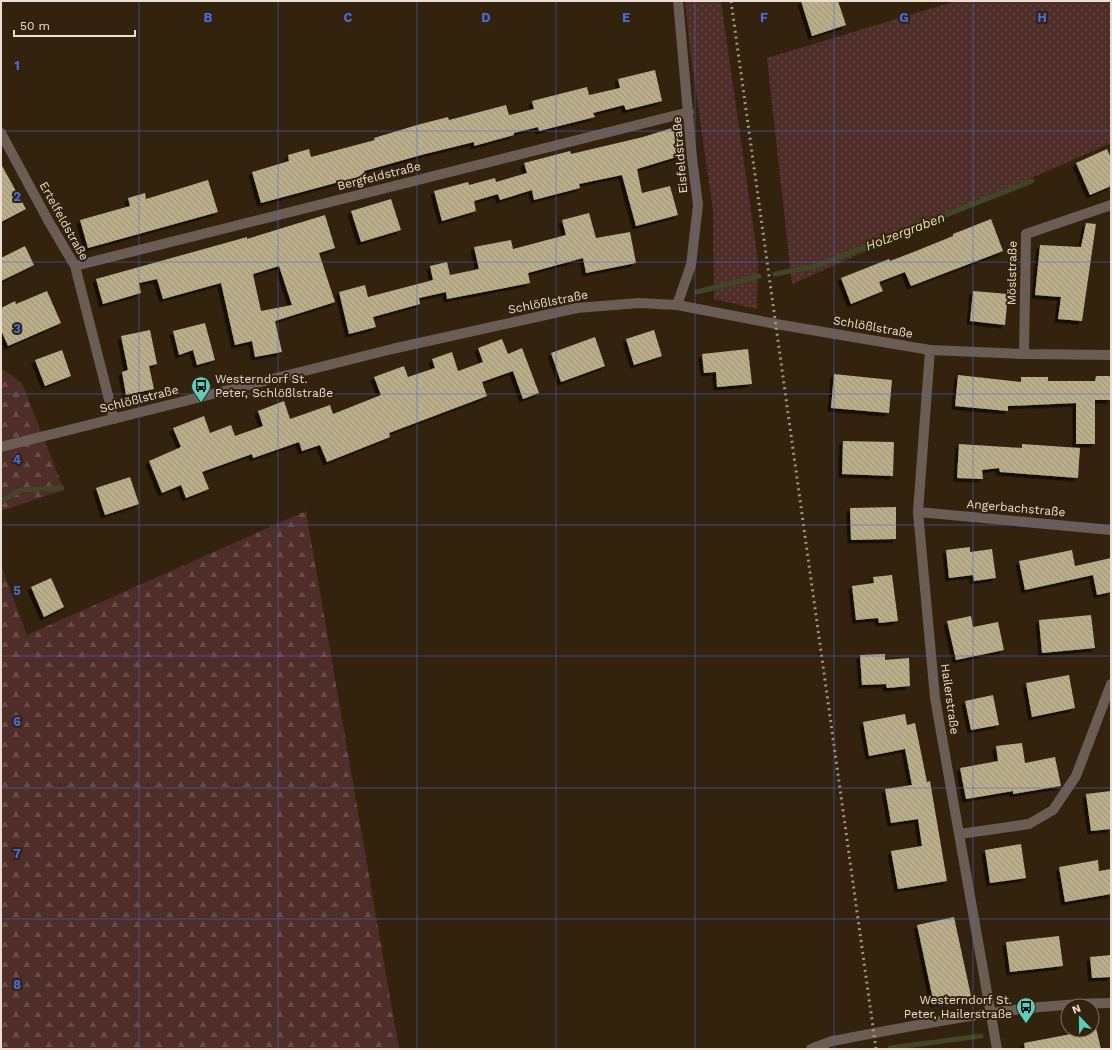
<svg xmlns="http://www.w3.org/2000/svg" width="1112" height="1050" viewBox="0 0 1112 1050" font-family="'Work Sans',sans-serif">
<defs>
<pattern id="grass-dots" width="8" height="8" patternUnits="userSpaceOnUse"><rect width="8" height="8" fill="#4f2e2a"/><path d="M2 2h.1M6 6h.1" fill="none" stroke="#684c48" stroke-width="1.8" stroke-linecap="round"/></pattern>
<pattern id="forest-firs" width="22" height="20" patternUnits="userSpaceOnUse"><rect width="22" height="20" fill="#4f2e2a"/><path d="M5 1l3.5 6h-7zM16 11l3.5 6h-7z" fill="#684c48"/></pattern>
<pattern id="building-back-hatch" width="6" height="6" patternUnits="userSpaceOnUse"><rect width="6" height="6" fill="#b9ae89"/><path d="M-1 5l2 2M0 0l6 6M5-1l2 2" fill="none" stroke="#9c9376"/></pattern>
<filter id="shadow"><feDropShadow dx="-3.5" dy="3.5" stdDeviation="0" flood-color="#0009"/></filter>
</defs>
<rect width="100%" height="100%" fill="#33220d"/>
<!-- grass -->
<g fill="url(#grass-dots)">
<polygon points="685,1 721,1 758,260 757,309 714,299 713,211 690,48"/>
<polygon points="956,1 1111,1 1111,143 792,284 767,58"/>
</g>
<!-- forest -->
<g fill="url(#forest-firs)">
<polygon points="1,368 22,383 64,490 1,511"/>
<polygon points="306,511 399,1049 1,1049 1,565 27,635"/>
</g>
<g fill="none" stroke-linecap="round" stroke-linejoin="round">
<!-- stream -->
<g stroke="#414624" stroke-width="5">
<polyline points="775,274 816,266 1032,181"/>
<polyline points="697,292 759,276"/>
<polyline points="1,501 21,490 62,488"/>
<polyline points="890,1048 981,1036"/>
</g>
</g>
<!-- building -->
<g fill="url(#building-back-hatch)" fill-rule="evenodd" filter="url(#shadow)">
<polygon points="801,1 838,1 846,25 812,36"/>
<polygon points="655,70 662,101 626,110 624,105 593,113 595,117 539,131 538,127 514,133 514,135 474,146 474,142 425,154 364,171 365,175 261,203 252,172 289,161 288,155 309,149 311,157 375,140 374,138 417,125 448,117 449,120 506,105 509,115 534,109 532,101 587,87 589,95 620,88 618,79"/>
<polygon points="675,127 683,155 637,169 642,193 670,186 678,215 636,226 622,175 579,184 580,188 534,200 532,190 500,200 498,194 474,201 476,211 442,221 434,191 468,182 469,185 495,178 496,182 527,173 524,163 570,151 571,154 643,137"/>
<polygon points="1107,149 1111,158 1111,186 1090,195 1076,163"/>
<polygon points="1,164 26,209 1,222"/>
<polygon points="208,180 218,212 88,248 80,220 130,206 128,198 145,193 146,199"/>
<polygon points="391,199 401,230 361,242 351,211"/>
<polygon points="589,213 596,238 630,232 636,263 586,273 583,258 528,273 530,283 447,299 446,292 419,298 420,304 373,317 376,327 349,334 339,292 365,285 368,297 433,280 430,266 447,262 450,275 479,269 474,247 511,240 513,249 566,235 562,220"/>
<path d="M325 215 335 248 319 253 335 302 275 321 282 352 255 357 252 341 235 345 221 283 163 299 157 279 139 283 141 293 103 304 96 279 247 237V239ZM279 266 292 305 261 311 253 274Z"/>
<polygon points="991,219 1003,251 911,286 905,272 879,282 883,291 851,304 841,278 889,259 890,261 916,251 953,236 953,234"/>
<polygon points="1086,223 1096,224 1082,321 1058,319 1061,297 1035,295 1040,245 1081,247"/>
<polygon points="25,246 34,265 1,281 1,258"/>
<polygon points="47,291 61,323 8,346 1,330 1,308 15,301 16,304"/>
<polygon points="973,291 1008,294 1005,325 970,321"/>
<polygon points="205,323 215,360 197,365 193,350 179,355 173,331"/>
<polygon points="150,330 157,364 149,366 154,389 126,395 122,372 128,370 121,336"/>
<polygon points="654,330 662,356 634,365 626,339"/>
<polygon points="595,337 605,366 561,382 551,353"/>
<polygon points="502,339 508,354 522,348 539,393 523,399 513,371 482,382 487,396 389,433 390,437 327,462 320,445 302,451 299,442 253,458 252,454 202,472 209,489 186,498 181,485 162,493 149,461 181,447 173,428 204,416 210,433 231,425 235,436 263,426 258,411 284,401 290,419 330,405 333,414 381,395 374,377 404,366 408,377 435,368 432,359 452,352 458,371 483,362 478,348"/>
<polygon points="748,349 752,384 717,387 716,372 704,373 702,354"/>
<polygon points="62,350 71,376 45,386 35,360"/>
<polygon points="834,374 892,380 889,413 831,408"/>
<polygon points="958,375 1021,382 1021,377 1048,377 1048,381 1095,381 1096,376 1111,376 1111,400 1095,400 1095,444 1076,444 1076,403 1008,406 1008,411 955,406"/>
<polygon points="843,441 894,442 893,476 842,474"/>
<polygon points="959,444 1022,448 1022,444 1080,448 1078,478 1000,472 999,468 982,470 983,479 957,478"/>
<polygon points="130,477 139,504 105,515 96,488"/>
<polygon points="896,507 896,539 851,540 850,508"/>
<polygon points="970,547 970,552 992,549 996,578 974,581 973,575 949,578 946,550"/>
<polygon points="1072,550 1075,566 1111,558 1111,592 1097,595 1093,575 1025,590 1019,561"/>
<polygon points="892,575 898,621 879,623 878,618 856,620 852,586 874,583 873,577"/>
<polygon points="51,578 64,607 44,617 31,587"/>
<polygon points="1091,615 1095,648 1042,653 1039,620"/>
<polygon points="971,616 973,627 998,622 1004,650 956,660 947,621"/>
<polygon points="885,654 885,660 909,658 910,686 887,688 886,684 862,685 860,655"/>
<polygon points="1069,675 1075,708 1032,717 1026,683"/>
<polygon points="993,695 999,725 971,730 965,701"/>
<polygon points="905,714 907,725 915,723 927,782 930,781 947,881 898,889 891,851 922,846 918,819 891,823 885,789 912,785 905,749 869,756 863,722"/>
<polygon points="1022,743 1025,763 1055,757 1061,786 1013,794 1013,791 966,799 960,768 998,761 996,746"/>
<polygon points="1111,791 1111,829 1091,831 1086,794"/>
<polygon points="1021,844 1026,878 990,883 985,850"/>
<polygon points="1098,860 1099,871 1111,869 1111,894 1065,902 1059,867"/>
<polygon points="954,917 971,996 934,1004 917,925"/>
<polygon points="1059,936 1063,966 1010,972 1006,942"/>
<polygon points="1111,955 1111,977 1092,978 1090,957"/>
<polygon points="1092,1028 1096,1028 1101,1049 1025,1049 1024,1043 1092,1030"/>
</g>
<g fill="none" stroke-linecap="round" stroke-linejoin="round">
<!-- minor -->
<g stroke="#6b5c54" stroke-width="10">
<polyline points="1,133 49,222 75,266 114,419"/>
<polyline points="75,266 689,112"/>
<polyline points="677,305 691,265 698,205 692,158 678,1"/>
<polyline points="930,350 918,512 935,698 997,1049"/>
<polyline points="1024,354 1026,234 1111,205"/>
<polyline points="918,512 1111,530"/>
<polyline points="960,834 1029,824 1053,810 1076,776 1111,684"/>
<path d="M811 1049 832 1041C924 1024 1017 1004 1111 1003"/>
</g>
<!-- tertiary -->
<polyline stroke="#6b5c54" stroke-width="10" points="1,447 392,349 577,308 639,303 677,305 776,324 930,350 1024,354 1111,355"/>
<!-- rail -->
<polyline stroke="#a29585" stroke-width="3" stroke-dasharray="2 4" stroke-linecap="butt" points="731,1 876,1049"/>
</g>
<!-- grid -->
<path fill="none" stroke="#466bd7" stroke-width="1" stroke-opacity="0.55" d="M139 1V1049M278 1V1049M417 1V1049M556 1V1049M695 1V1049M834 1V1049M973 1V1049M1 131H1111M1 262H1111M1 394H1111M1 525H1111M1 656H1111M1 788H1111M1 919H1111"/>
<!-- icons -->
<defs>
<symbol id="bus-pin" viewBox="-11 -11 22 30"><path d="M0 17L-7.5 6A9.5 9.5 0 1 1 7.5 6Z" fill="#5bcebb" stroke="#33220d"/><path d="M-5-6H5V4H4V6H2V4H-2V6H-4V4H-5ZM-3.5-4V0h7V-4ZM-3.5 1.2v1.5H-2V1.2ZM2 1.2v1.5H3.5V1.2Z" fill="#111"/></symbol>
</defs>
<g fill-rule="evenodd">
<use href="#bus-pin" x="190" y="375" width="22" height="30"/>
<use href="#bus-pin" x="1015" y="996" width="22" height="30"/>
</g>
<g text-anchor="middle" stroke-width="4" stroke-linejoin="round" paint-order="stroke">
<!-- street labels -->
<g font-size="12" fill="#eadfd2" stroke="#33220d">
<text transform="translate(680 155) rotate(-95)" y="4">Eisfeldstraße</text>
<text transform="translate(379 176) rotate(-14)" y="4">Bergfeldstraße</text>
<text transform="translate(64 221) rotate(61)" y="4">Ertelfeldstraße</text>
<text transform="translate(1012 273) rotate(-89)" y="4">Möslstraße</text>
<text transform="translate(548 302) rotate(-11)" y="4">Schlößlstraße</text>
<text transform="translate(873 327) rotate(10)" y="4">Schlößlstraße</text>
<text transform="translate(139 399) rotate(-14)" y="4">Schlößlstraße</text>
<text transform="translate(1016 508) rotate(5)" y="4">Angerbachstraße</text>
<text transform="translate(950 699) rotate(82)" y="4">Hailerstraße</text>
</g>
<!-- poi labels -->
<g font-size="12" fill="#eadfd2" stroke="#33220d" text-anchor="start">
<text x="215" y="383">Westerndorf St.<tspan x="215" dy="14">Peter, Schlößlstraße</tspan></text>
<text x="1012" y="1004" text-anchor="end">Westerndorf St.<tspan x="1012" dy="14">Peter, Hailerstraße</tspan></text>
</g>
<!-- water labels -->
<g font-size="13" font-style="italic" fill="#dde7a8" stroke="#33220d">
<text transform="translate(905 231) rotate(-21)" y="5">Holzergraben</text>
</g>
</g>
<g font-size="13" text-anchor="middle" font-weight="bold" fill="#466bd7" stroke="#33220d" stroke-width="4" stroke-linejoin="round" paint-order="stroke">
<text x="208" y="22">B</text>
<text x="348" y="22">C</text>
<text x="486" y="22">D</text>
<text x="626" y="22">E</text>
<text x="764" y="22">F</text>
<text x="904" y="22">G</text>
<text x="1042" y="22">H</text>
<text x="17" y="70">1</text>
<text x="17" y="201">2</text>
<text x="17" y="333">3</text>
<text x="17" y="464">4</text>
<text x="17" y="595">5</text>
<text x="17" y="726">6</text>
<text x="17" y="858">7</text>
<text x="17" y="989">8</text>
</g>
<!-- border -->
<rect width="1112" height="1050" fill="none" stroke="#eadfd2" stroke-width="4"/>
<!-- north arrow -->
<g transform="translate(1080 1018) rotate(338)"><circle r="19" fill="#33220d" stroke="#7c6e5c"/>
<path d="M0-3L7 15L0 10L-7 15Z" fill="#5bcebb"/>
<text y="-6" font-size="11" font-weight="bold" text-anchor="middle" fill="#eadfd2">N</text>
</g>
<!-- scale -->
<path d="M14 30v6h121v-6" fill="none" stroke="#eadfd2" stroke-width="2"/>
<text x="20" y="30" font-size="12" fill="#eadfd2" stroke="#33220d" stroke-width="3" paint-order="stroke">50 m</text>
</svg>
